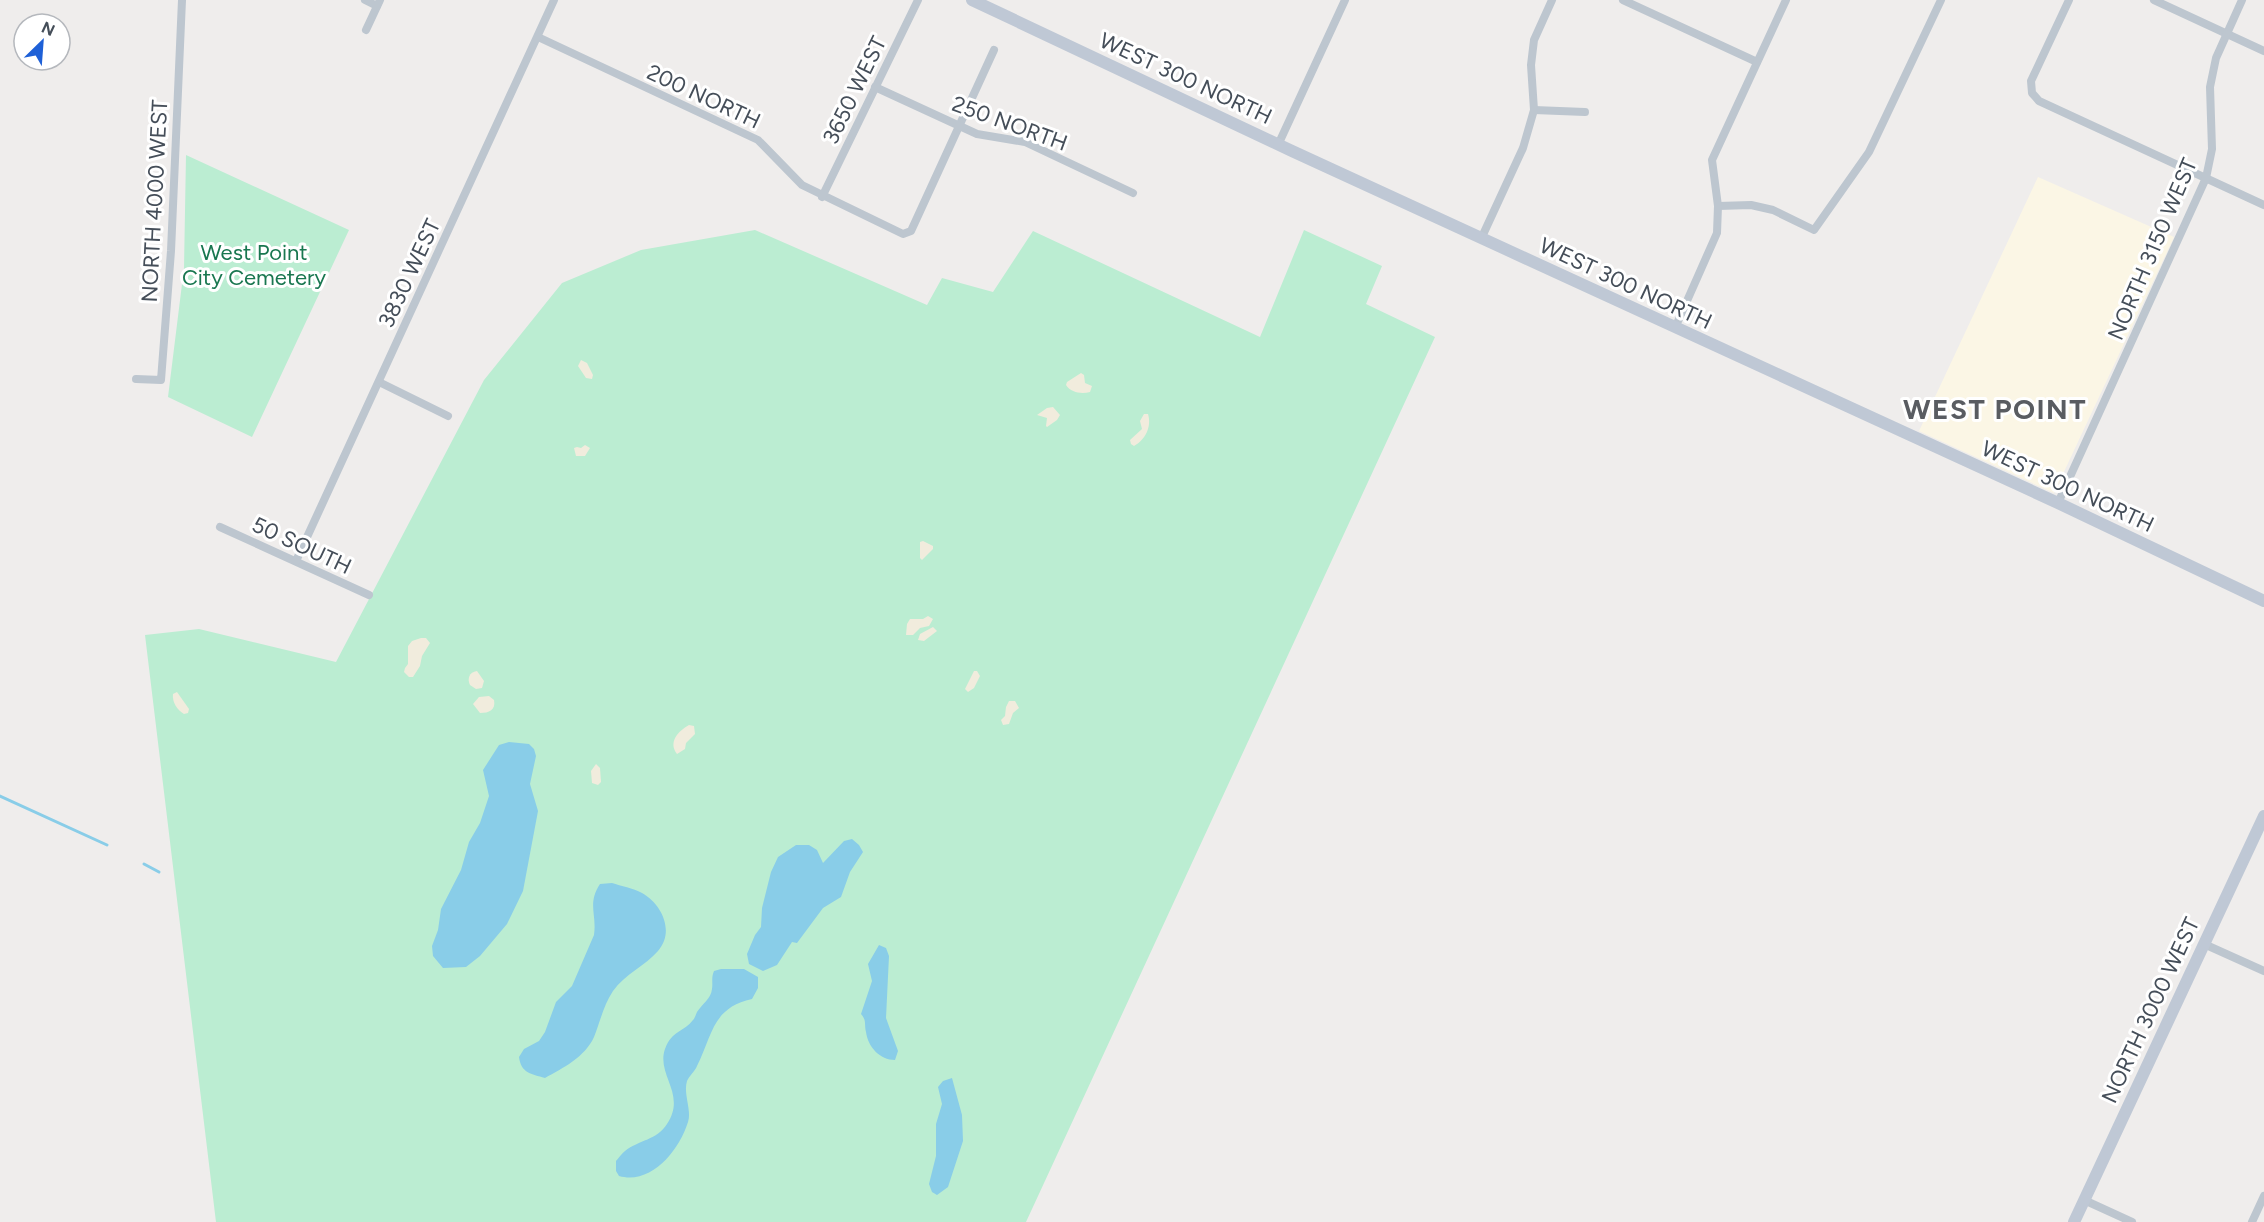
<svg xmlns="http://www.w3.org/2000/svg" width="2264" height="1222" viewBox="0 0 2264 1222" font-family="Figtree,sans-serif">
<rect width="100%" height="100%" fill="#efedec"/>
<!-- commercial -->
<polygon fill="#fbf6e5" points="2038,177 2174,237 2054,493 1919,431"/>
<!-- green -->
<g fill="#bbedd2">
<polygon points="186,155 349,230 252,437 168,397 184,268"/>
<polygon points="755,230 927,305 942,278 993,292 1033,231 1260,337 1304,230 1382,266 1366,304 1435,337 1026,1222 216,1222 145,635 199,629 336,662 484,380 562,283 641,250"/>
</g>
<!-- sand -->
<g fill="#f1ecdd">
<polygon points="581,360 587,363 593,375 592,379 586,378 578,366"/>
<path d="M1081 373 1084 375 1085 383 1092 386 1090 392C1082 394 1071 393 1066 385L1067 382Z"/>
<polygon points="1053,407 1060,415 1057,420 1047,427 1046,426 1047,418 1037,415 1047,408"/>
<path d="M1144 414H1148C1152 427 1145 440 1134 446L1131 444 1130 440 1142 429 1140 421Z"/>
<polygon points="585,445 590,448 585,456 576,456 574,448 577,447 581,448"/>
<polygon points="923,541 933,546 933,549 922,560 920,558 920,542"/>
<polygon points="928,616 933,619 929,626 920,628 913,635 906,635 907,624 910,619 923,619"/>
<polygon points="933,627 937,631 924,641 918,640 920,634"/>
<polygon points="421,638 426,638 430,643 422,656 420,666 413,677 409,677 404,672 405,668 408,664 408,646 412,641"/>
<path d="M477 671 484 681 482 688 476 689 470 685C467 679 469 672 477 671Z"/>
<polygon points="974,671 977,671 980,676 974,688 968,692 965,689"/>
<path d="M177 692 189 709 188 713 184 714C177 710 172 702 173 694Z"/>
<path d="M489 696 494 700C496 710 489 713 480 713L473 704 479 697Z"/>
<polygon points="1009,701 1015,701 1019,708 1013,713 1009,724 1003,725 1001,720 1005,716 1006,707"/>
<path d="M689 725 694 726 695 734 686 743 685 749 677 754C668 742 678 731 689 725Z"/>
<polygon points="596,764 600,768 601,782 598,785 592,783 591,771"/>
</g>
<!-- water -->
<g fill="#89cde8">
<polygon points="509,742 529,744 534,749 536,756 530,784 538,811 523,891 507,924 480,956 466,967 443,968 433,956 432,946 438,930 441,909 461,870 469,842 480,823 489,796 483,770 499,745"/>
<polygon points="852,839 859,845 863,852 850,872 841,897 823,908 797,943 792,942 777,965 763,971 749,964 747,954 755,935 761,927 762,908 771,872 778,857 796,845 809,845 817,850 823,863 844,841"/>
<path d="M612 883C621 886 633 888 642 893 662 904 675 932 658 951 645 966 625 974 613 991 604 1004 600 1022 594 1037 585 1057 563 1068 545 1078 531 1074 521 1073 519 1057L524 1049 539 1041 545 1032 556 1002 572 986 594 935C597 914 587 904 600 884Z"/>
<path d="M879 945 886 948 889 956 886 1018 898 1051 895 1060C880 1060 868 1047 866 1032 864 1024 867 1021 861 1014L872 981 868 964Z"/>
<path d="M721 969H744L758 977V988L752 999C712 1008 713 1034 697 1066 695 1071 689 1076 687 1081 683 1094 692 1110 688 1122 679 1151 651 1185 619 1176L616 1171V1161C619 1158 621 1154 625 1151 639 1140 657 1140 667 1124 687 1094 656 1075 665 1049 672 1030 684 1032 693 1020 695 1018 696 1014 697 1012 702 1004 711 999 712 989 713 982 711 978 714 971Z"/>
<polygon points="952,1078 962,1115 963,1141 948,1187 937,1195 932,1192 929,1184 936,1156 936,1124 942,1104 938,1087 943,1081"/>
</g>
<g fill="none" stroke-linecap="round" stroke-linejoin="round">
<!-- stream -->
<g stroke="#89cde8" stroke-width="3">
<polyline points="0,796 107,845"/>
<polyline points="144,864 159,872"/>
</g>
<!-- minor -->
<g stroke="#bdc6cf" stroke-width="8">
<polyline points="365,0 377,6"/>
<polyline points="1623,0 1757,62"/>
<polyline points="2069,0 2031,81 2032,93 2039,101 2264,205"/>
<polyline points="2154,0 2264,51"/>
<polyline points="366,30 380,0"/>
<polyline points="538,37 758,140 802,185 903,234 911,231 994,50"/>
<polyline points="875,87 977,134 1025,142 1133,193"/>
<polyline points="1534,110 1585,112"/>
<polyline points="1278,145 1345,0"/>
<polyline points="822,197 918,0"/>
<polyline points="1718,206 1751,205 1773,210 1814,230 1869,152 1941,0"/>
<polyline points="1481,239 1523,148 1534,110 1531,65 1534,40 1552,0"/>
<polyline points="1675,328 1717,233 1718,206 1712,160 1786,0"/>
<polyline points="136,379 161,380 171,251 182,0"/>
<polyline points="379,382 448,416"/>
<polyline points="2058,503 2206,178 2212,149 2210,87 2216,58 2242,0"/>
<polyline points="220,527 369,595"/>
<polyline points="296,561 554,0"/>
<polyline points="2204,944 2264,971"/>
<polyline points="2084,1200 2132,1222"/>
<polyline points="2252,1222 2264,1196"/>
</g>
<!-- secondary -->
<g stroke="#bfc8d5" stroke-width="12">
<polyline points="972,0 1292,151 2058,503 2264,601"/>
<polyline points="2074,1222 2264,816"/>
</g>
</g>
<g text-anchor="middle" stroke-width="6" stroke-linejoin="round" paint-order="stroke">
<!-- street labels -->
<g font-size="22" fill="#454e59" stroke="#fff">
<text transform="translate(1186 78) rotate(25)" y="8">WEST 300 NORTH</text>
<text transform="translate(854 90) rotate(-64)" y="8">3650 WEST</text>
<text transform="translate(704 96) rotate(25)" y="8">200 NORTH</text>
<text transform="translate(1010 123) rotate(20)" y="8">250 NORTH</text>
<text transform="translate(154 201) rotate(-87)" y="8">NORTH 4000 WEST</text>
<text transform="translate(2152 249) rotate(-67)" y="8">NORTH 3150 WEST</text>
<text transform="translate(409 273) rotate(-65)" y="8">3830 WEST</text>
<text transform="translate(1626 283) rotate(25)" y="8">WEST 300 NORTH</text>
<text transform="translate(2068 486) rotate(25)" y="8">WEST 300 NORTH</text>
<text transform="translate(302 545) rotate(25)" y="8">50 SOUTH</text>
<text transform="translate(2150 1010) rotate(-65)" y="8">NORTH 3000 WEST</text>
</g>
<!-- park labels -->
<g font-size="22" fill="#197750" stroke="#fff">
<text x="254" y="260">West Point<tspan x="254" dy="25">City Cemetery</tspan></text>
</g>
<!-- district labels -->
<g font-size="28" font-weight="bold" letter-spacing="1.5" fill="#595c61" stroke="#fff">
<text x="1995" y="419">WEST POINT</text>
</g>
</g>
<!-- north arrow -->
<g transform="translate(42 42) rotate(25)"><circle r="28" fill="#ffffff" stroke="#b5b8bd" stroke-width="1.5"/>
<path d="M0-4.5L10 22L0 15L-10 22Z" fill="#1e60d7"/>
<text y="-9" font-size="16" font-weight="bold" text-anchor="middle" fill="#454e59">N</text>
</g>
</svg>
